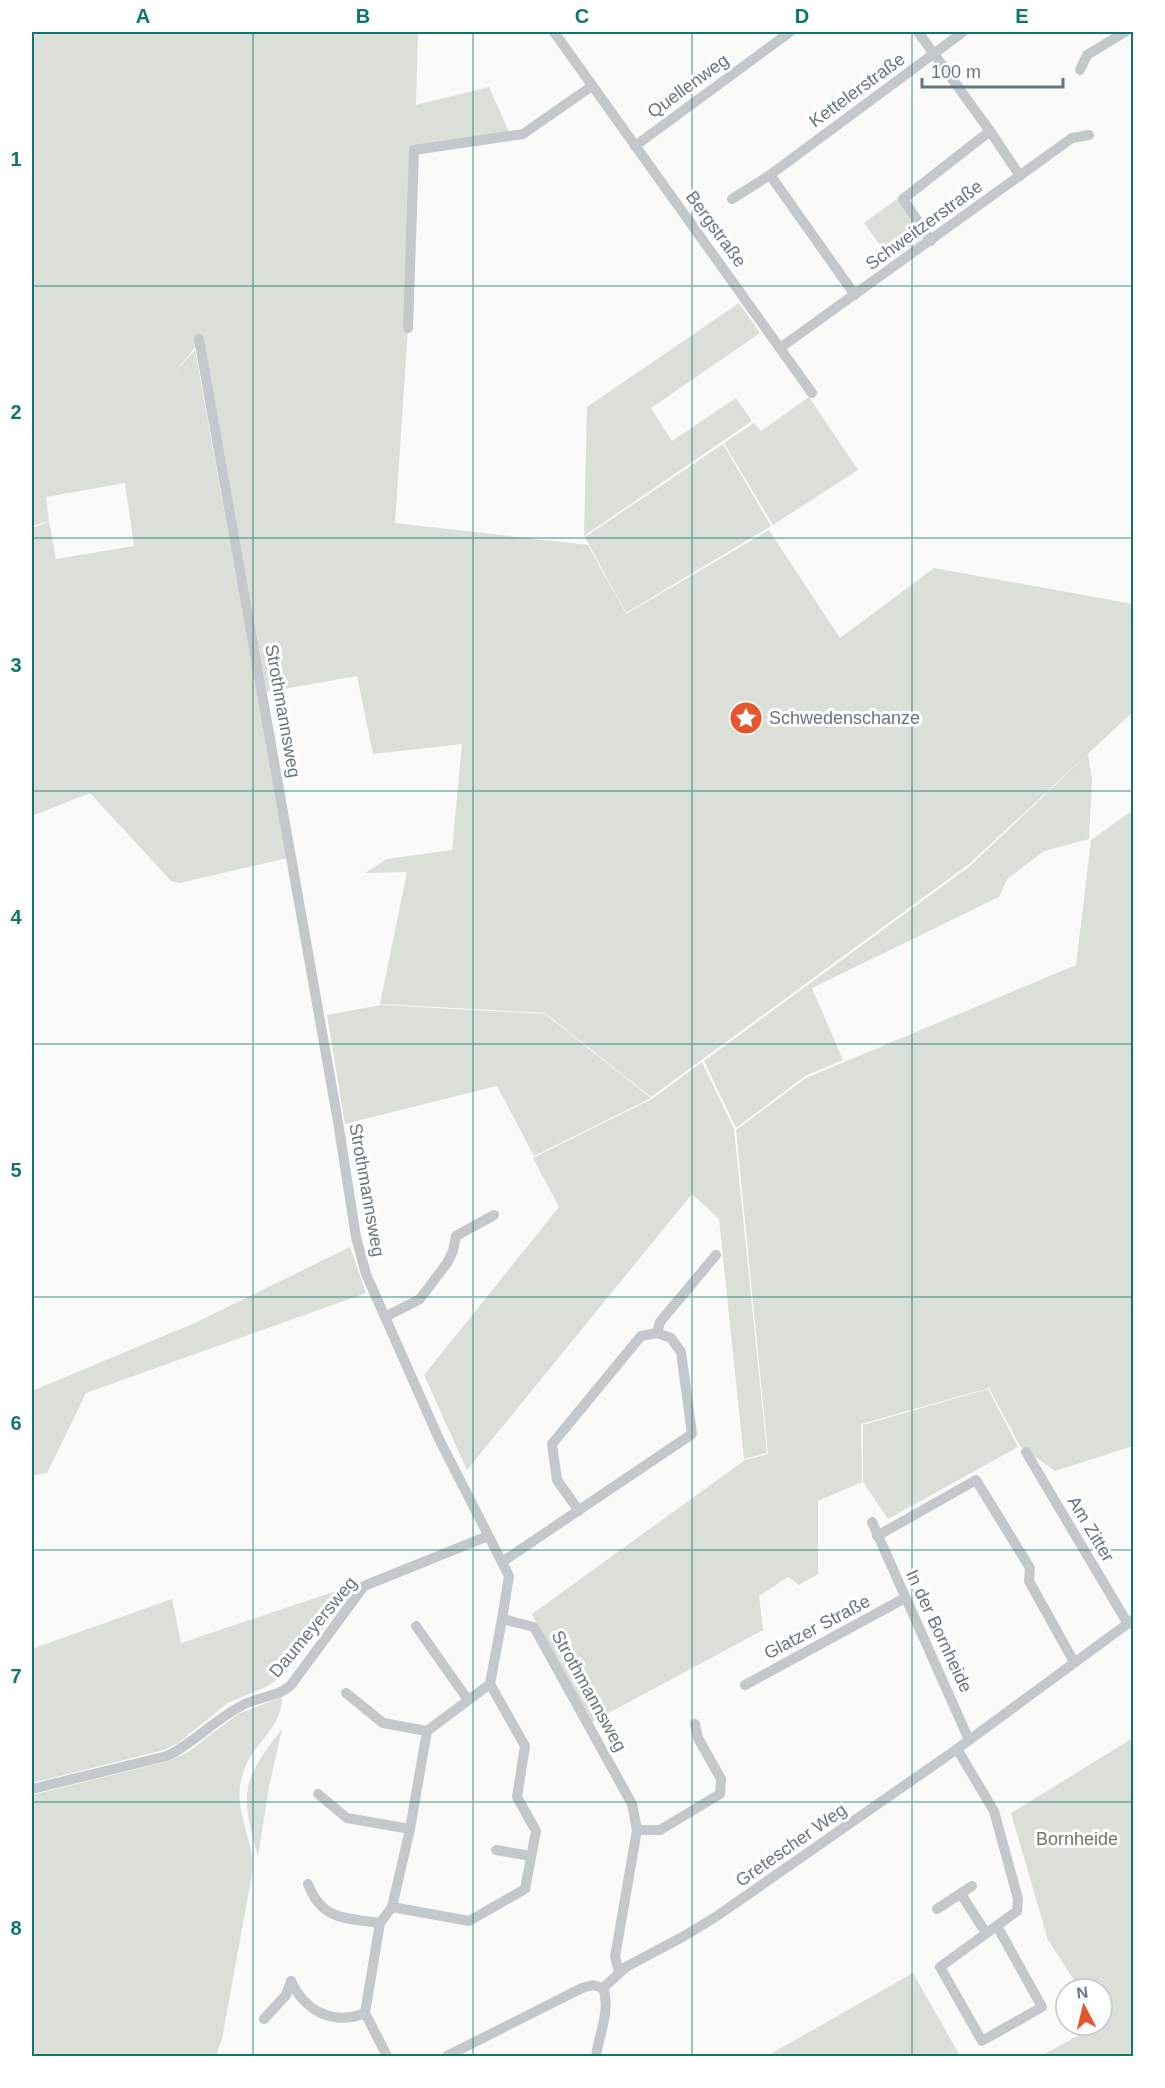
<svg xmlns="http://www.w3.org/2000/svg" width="1165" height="2088" viewBox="0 0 1165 2088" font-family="Arial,sans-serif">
<rect width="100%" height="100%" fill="#fafaf8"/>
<!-- green -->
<g fill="#dadfd7">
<polygon points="32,32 418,32 416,105 489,87 509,132 414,151 408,328 395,523 588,545 626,614 769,530 840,638 934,568 1133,604 1133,712 969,864 651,1097 545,1013 380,1004 407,872 365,873 387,859 452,850 462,744 373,754 357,676 267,692 205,346 192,349 194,349 171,376 195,350 287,858 180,883 171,881 90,793 32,816 32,528 49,522 56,559 134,546 125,483 46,497 49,521 32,526"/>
<polygon points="897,199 924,237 891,260 864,223"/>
<polygon points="739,303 760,333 651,408 672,441 736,398 752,421 584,536 587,407"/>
<polygon points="809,397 858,470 773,525 724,443 754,423 761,431"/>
<polygon points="723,444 771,526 626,613 585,537"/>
<polygon points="1088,754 1092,780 1089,839 1044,851 1007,879 999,897 812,988 843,1060 805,1076 736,1128 704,1061 970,866"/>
<polygon points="1133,810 1133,1446 1055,1471 1020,1446 989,1388 861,1424 862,1482 818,1501 818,1574 799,1585 788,1577 759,1596 763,1630 590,1723 532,1614 745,1460 768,1454 736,1130 806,1078 1076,965 1091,840"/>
<polygon points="381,1005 545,1014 651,1098 534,1156 497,1086 345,1124 327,1015"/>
<polygon points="702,1062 734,1129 767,1453 744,1459 719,1219 692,1194 467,1470 424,1375 559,1207 533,1158 652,1099"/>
<polygon points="350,1247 366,1293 86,1393 47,1473 32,1476 32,1391 197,1322"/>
<polygon points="988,1389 1018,1447 888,1519 863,1482 863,1425"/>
<polygon points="363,1582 286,1673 268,1686 228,1703 178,1743 164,1750 32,1783 32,1649 172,1599 181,1643"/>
<path d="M282 1697C282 1729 254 1742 244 1770 232 1803 247 1825 252 1856 253 1861 252 1868 252 1874L222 2039 216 2056H32V1795L169 1761 188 1752 238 1714Z"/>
<path d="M282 1729 269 1787 258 1856C240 1793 241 1781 282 1729Z"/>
<polygon points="1133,1738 1133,2056 1041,2056 1097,2025 1102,2025 1102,1989 1080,1989 1048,1940 1011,1813"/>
<polygon points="913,1973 960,2056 767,2056"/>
</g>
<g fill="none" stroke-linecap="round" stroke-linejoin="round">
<!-- street -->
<g stroke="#c3c8cc" stroke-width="10">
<polyline points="554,32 812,393"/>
<polyline points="918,32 990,131 1020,176"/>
<polyline points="1080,70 1087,55 1125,32"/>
<polyline points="635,146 790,32"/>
<polyline points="770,175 855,295"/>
<polyline points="732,199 770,175 963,32"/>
<polyline points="931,241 903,199 990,131"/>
<polyline points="408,328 414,150 523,134 592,86"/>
<polyline points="199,339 338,1122 356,1237 366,1274 439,1439 509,1576 502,1619 534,1627 632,1804 637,1830 615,1957 619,1972"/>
<polyline points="780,348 1072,138 1089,135"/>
<polyline points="385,1317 420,1299 447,1263 453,1251 456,1236 494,1215"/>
<polyline points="657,1333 660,1322 716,1255"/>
<polyline points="1026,1452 1128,1624"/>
<polyline points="872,1522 969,1740"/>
<polyline points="877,1536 976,1480 1030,1568 1029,1581 1074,1662"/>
<polyline points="502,1562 692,1434 681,1352 671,1338 657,1333 641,1336 552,1444 557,1480 579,1511"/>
<polyline points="416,1626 468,1700"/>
<polyline points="745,1685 905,1598"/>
<polyline points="346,1693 383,1723 427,1731"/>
<polyline points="957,1749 994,1811 1018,1899 1017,1911 940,1967 982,2041 1042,2007 997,1926"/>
<path d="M32 1789 167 1756C196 1742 218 1716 247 1703 261 1697 279 1696 291 1685L364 1586 488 1536"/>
<polyline points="318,1794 347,1818 410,1829"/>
<polyline points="637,1830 660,1830 720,1794 721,1779 698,1738 695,1724"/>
<polyline points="496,1850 531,1856"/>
<path d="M308 1884C322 1921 346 1918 380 1923"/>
<polyline points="961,1894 986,1933"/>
<polyline points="392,1907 469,1921 525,1889 536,1831 517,1797 525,1746 490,1684"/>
<polyline points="937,1909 972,1886"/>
<path d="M291 1981C305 2011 333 2026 365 2013"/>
<polyline points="603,1988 626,1967 686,1935 717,1916 957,1749 1134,1619"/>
<polyline points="264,2019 286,1995 291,1981"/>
<polyline points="387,2056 365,2013 380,1923 392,1907 410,1829 427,1731 490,1684 502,1619"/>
<polyline points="447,2056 582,1988 593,1985 603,1988"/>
<path d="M596 2056C599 2035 611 2009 603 1988"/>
</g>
</g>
<!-- grid -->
<path fill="none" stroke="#0f766e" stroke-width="1.5" stroke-opacity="0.55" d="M253 32V2056M473 32V2056M692 32V2056M912 32V2056M32 286H1134M32 538H1134M32 791H1134M32 1044H1134M32 1297H1134M32 1550H1134M32 1802H1134"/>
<!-- icons -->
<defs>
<symbol id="sight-disc" viewBox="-11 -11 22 22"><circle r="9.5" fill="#e4572e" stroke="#fff"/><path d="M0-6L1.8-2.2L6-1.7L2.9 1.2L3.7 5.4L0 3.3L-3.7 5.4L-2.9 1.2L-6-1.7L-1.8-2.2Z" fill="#fff"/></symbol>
</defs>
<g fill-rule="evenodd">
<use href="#sight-disc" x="727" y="699" width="38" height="38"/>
</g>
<g text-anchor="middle" stroke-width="6" stroke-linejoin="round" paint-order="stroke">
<!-- street labels -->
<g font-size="18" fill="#657683" stroke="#fff">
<text transform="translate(688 86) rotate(-36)" y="6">Quellenweg</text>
<text transform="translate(857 90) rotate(-36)" y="6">Kettelerstraße</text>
<text transform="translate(924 225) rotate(-36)" y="6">Schweitzerstraße</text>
<text transform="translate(716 229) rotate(54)" y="6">Bergstraße</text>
<text transform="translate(283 711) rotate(80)" y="6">Strothmannsweg</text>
<text transform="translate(367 1190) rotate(80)" y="6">Strothmannsweg</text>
<text transform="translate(1091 1529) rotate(59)" y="6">Am Zitter</text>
<text transform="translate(313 1627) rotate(-50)" y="6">Daumeyersweg</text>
<text transform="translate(817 1627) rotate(-28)" y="6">Glatzer Straße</text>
<text transform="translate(939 1631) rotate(65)" y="6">In der Bornheide</text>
<text transform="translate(589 1691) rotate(61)" y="6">Strothmannsweg</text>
<text transform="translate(791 1845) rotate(-35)" y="6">Gretescher Weg</text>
</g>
<!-- poi labels -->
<g font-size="18" fill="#657683" stroke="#fff" text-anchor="start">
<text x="769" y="724">Schwedenschanze</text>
</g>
<!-- park labels -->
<g font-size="18" fill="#687a64" stroke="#fff">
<text x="1077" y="1845">Bornheide</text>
</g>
</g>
<!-- border -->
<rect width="1165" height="2088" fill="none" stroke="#ffffff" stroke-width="66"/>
<!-- north arrow -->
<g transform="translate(1084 2007) rotate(353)"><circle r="28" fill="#ffffff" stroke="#c1c8cd" stroke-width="1.5"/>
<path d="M0-4.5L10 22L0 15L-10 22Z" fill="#e4572e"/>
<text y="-9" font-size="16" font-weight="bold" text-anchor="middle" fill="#657683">N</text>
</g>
<!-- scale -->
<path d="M922 78v9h141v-9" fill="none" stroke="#657683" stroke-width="3"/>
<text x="931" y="78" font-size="18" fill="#657683" stroke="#ffffff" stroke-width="4.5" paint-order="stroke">100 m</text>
<rect x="33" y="33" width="1099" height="2022" fill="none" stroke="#0f766e" stroke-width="2"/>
<g font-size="20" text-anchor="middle" font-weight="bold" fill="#0f766e">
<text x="143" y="23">A</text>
<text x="363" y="23">B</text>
<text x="582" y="23">C</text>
<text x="802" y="23">D</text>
<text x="1022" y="23">E</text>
<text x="16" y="166">1</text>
<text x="16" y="419">2</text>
<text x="16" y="672">3</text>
<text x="16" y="924">4</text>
<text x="16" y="1177">5</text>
<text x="16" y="1430">6</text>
<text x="16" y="1683">7</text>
<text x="16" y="1935">8</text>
</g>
</svg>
